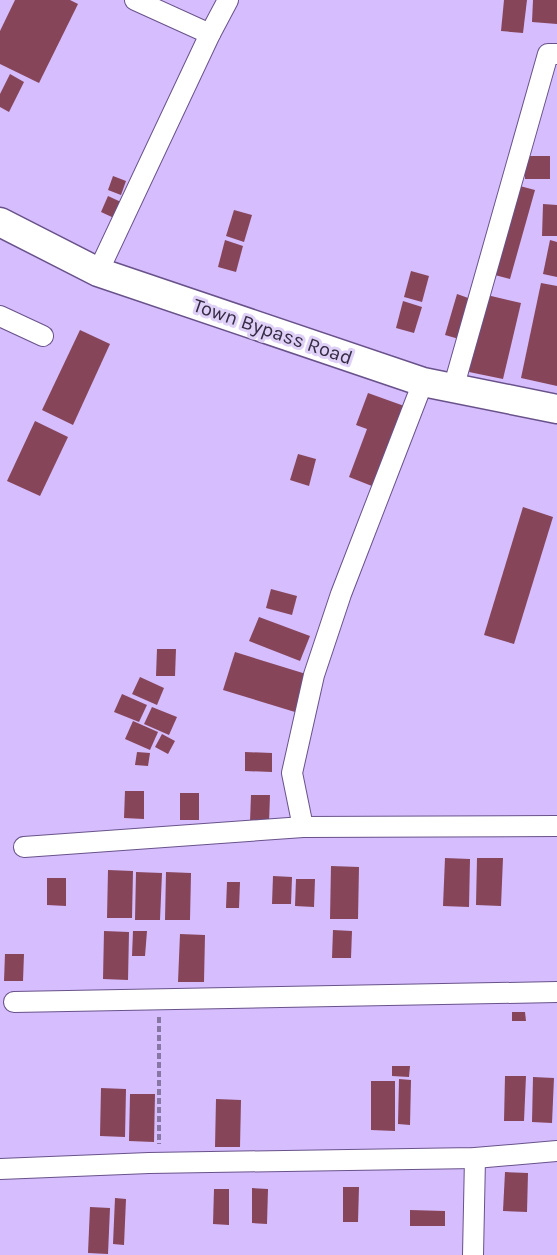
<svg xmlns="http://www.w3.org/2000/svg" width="557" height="1255" viewBox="0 0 557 1255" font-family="Karla,sans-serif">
<rect width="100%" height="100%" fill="#d6bdfe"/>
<!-- building -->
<g fill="#874559">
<polygon points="15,0 70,0 78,4 39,83 0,64 0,31"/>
<polygon points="504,0 527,0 523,33 501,31"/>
<polygon points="533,0 557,0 557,24 532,22"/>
<polygon points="10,74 24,82 9,112 0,107 0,94"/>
<rect x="525" y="156" width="25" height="23"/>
<polygon points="113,176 126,181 121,195 108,190"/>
<polygon points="516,185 535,190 510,279 491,274"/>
<polygon points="108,196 121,202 114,218 101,212"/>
<polygon points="543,204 557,205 557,236 542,236"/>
<polygon points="234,210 252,215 244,242 226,236"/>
<polygon points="225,240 243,246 236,272 218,267"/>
<polygon points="550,240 557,242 557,277 543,274"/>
<polygon points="411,271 429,276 422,302 404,297"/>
<polygon points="541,283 557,286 557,386 521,378"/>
<polygon points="457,294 471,299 459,339 445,335"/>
<polygon points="487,295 521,303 503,379 469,372"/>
<polygon points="403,301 422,307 414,333 396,328"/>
<polygon points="80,330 110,344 73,425 42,410"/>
<polygon points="368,393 407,407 377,488 349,477 367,429 356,425"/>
<polygon points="35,421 68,437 40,496 7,481"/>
<polygon points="298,454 316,459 309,486 290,480"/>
<polygon points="523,507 553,517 514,644 484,635"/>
<polygon points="271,589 297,596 292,615 266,608"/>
<polygon points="259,617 310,636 300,661 249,641"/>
<polygon points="157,649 176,649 175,676 156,676"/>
<polygon points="235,652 306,674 295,712 223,690"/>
<polygon points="140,677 164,688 157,705 132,694"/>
<polygon points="122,694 147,705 139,722 114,712"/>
<polygon points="152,707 177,717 169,735 144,724"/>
<polygon points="133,721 158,732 150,750 125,739"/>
<polygon points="162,734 175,741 168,754 155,747"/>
<polygon points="137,752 150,753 148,766 135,765"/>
<polygon points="245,752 272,753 272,772 245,771"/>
<polygon points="125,791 144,791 144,819 124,818"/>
<rect x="180" y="793" width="19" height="27"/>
<polygon points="251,795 270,795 269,823 250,822"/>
<polygon points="445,858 470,859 469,907 443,906"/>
<polygon points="477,858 503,858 501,906 476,905"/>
<polygon points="331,866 359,867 358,919 330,919"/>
<polygon points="108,870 133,871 132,918 107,918"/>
<polygon points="136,872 162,873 160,920 135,920"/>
<polygon points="166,872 191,873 190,920 165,920"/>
<polygon points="273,876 292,877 291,904 272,904"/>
<polygon points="47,878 66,878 66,906 47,905"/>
<polygon points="296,879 315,879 314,907 295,906"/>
<polygon points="227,882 240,882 239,908 226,908"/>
<polygon points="333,930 352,931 351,958 332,958"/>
<polygon points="104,931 129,932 128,980 103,979"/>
<polygon points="133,931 147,931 145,956 132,956"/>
<polygon points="180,934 205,935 204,982 178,982"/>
<polygon points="5,954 24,954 23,981 4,981"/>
<polygon points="512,1012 525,1012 526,1021 512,1021"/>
<polygon points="392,1066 410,1066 409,1077 392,1076"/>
<polygon points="505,1076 526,1076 524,1121 504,1121"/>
<polygon points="533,1077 554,1078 552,1123 532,1122"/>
<polygon points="399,1079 411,1080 410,1125 398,1124"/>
<polygon points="371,1081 395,1081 395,1131 371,1130"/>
<polygon points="101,1088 126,1089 125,1137 100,1136"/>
<polygon points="130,1094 155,1094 154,1142 129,1141"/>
<polygon points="216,1099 241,1100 240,1147 215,1147"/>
<polygon points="505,1172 528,1173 527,1212 503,1211"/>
<polygon points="343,1187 359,1187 358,1222 343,1222"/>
<polygon points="252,1188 268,1189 267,1224 252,1223"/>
<polygon points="214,1189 229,1189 229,1225 213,1224"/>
<polygon points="115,1198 126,1199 124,1245 113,1244"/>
<polygon points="90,1207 110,1208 108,1254 88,1253"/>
<polygon points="410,1210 445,1211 445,1226 410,1226"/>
</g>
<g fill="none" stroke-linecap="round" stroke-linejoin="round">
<defs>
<g id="street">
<polyline points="135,0 210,34"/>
<polyline points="98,272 210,34 228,0"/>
<polyline points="0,316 43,336"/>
<polyline points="453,389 548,54 557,54"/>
<polyline points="303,827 292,773 314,675 341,594 423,382"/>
<polyline points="24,847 303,827 557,826"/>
<polyline points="14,1002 557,992"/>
<polyline points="0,1169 149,1163 475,1158 557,1151"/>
<polyline points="473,1255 475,1158"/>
</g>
<polyline id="secondary" points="0,222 98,272 423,382 557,409"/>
</defs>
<!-- street casing -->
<use href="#street" stroke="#69528a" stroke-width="22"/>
<!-- secondary casing -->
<use href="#secondary" stroke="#69528a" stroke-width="31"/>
<!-- path -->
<polyline stroke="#8876a4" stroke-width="4" stroke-dasharray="6 3" stroke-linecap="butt" points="159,1017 159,1144"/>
<!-- street -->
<use href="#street" stroke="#fff" stroke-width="20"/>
<!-- secondary -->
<use href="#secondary" stroke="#fff" stroke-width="28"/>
</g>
<g text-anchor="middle" stroke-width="6" stroke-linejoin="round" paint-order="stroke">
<!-- street labels -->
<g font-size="20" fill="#352b44" stroke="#dfd0f7">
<text transform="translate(273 331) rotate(19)" y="7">Town Bypass Road</text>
</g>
</g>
</svg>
